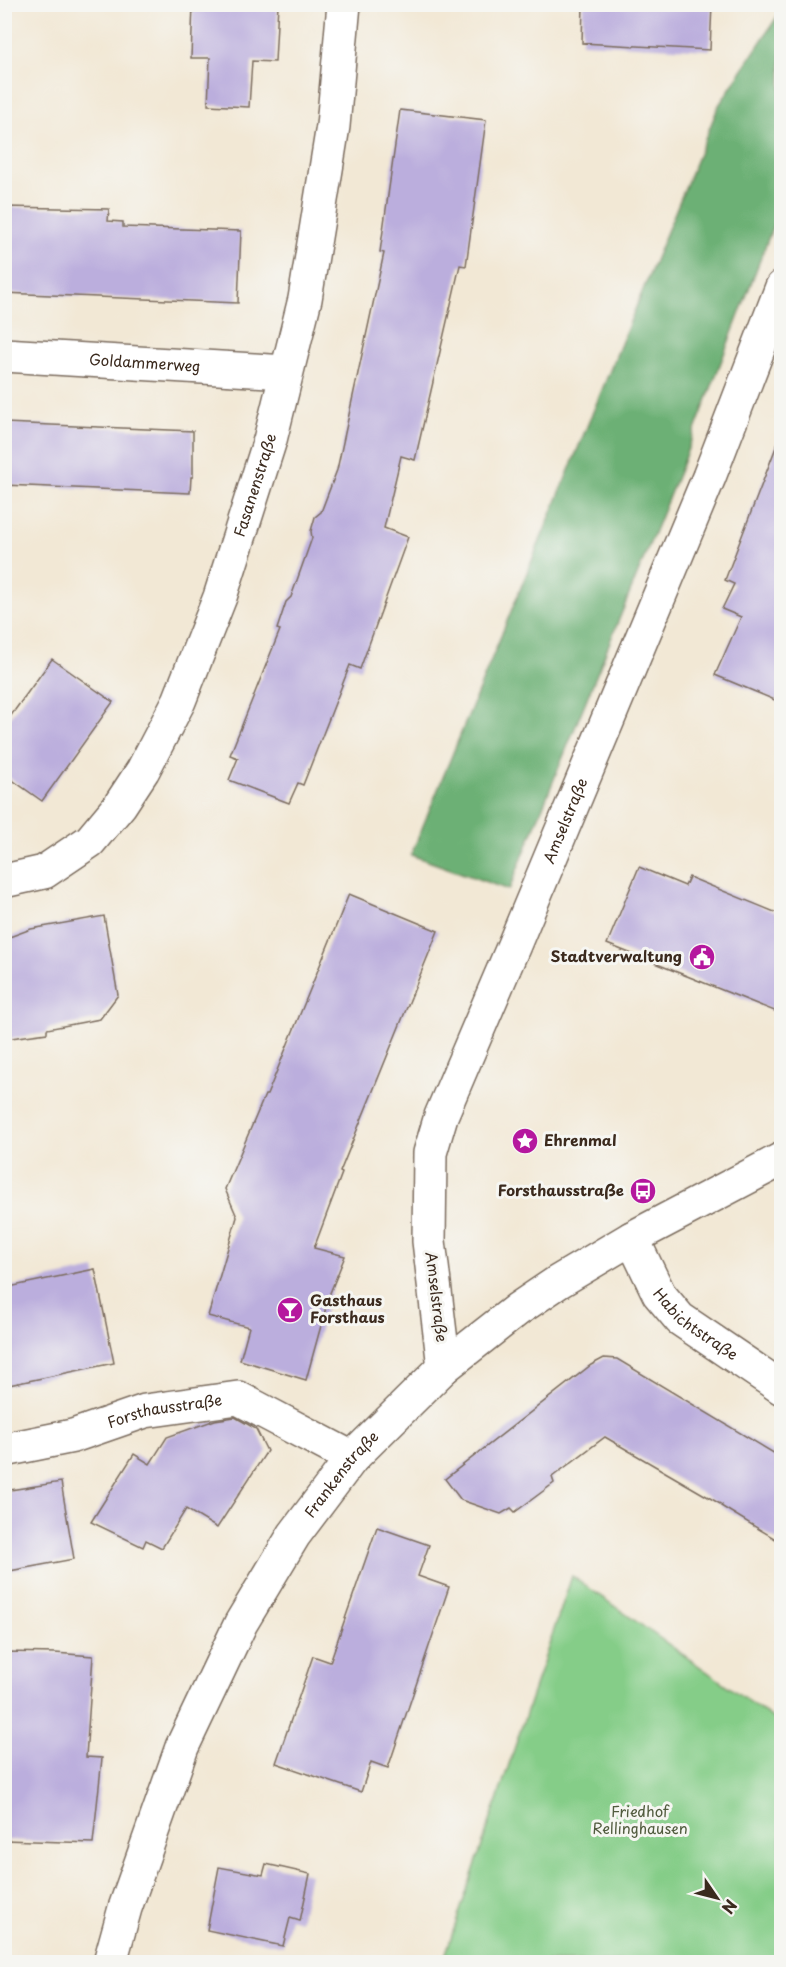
<svg xmlns="http://www.w3.org/2000/svg" width="786" height="1967" viewBox="0 0 786 1967" font-family="'Playpen Sans',sans-serif">
<rect width="100%" height="100%" fill="#f6f6f2"/>
<filter id="ink" filterUnits="userSpaceOnUse"><feTurbulence type="fractalNoise" baseFrequency=".0167" numOctaves="2"/><feDisplacementMap in="SourceGraphic" scale="12" xChannelSelector="R" yChannelSelector="G"/><feConvolveMatrix kernelMatrix="1 2 1 2 8 2 1 2 1" color-interpolation-filters="sRGB"/></filter>
<filter id="wash" filterUnits="userSpaceOnUse"><feTurbulence type="fractalNoise" baseFrequency=".008" numOctaves="4" result="noise"/><feDisplacementMap in="SourceGraphic" scale="24" xChannelSelector="R" yChannelSelector="G"/><feGaussianBlur stdDeviation="1.35" result="paint"/><feColorMatrix in="noise" values="0 0 0 0 0 0 0 0 0 0 0 0 0 0 0 0 0 1.4 0 .05"/><feComposite in="paint" operator="in"/></filter>
<g filter="url(#wash)">
<rect width="100%" height="100%" fill="#f2e8d5"/>
<!-- green -->
<polygon fill="#85cd88" stroke="#607c53" stroke-width="1.5" points="572,1576 781,1724 781,1962 443,1962"/>
<!-- forest -->
<polygon fill="#6cb074" stroke="#546d49" stroke-width="1.5" points="781,11 781,205 681,467 509,890 411,855 719,105"/>
<g id="blocks">
<!-- building -->
<g fill="#bbaedd">
<polygon points="193,4 278,4 275,62 252,61 249,107 208,105 210,58 191,58"/>
<polygon points="583,4 712,4 710,50 582,43"/>
<polygon points="400,110 486,120 466,266 460,265 415,460 401,456 384,528 408,537 360,669 350,665 303,785 298,783 289,803 229,780 238,758 230,755 280,630 277,629 286,602 291,597 301,569 312,538 311,531 315,517 321,512 337,470 384,253 380,252"/>
<polygon points="5,207 109,209 108,221 123,222 123,227 241,231 238,303 4,293"/>
<polygon points="4,423 193,431 193,477 191,477 190,493 4,485"/>
<polygon points="778,442 782,443 782,703 715,675 741,617 722,609 734,584 725,580"/>
<polygon points="52,659 113,702 42,801 4,774 4,725"/>
<polygon points="639,867 685,886 689,877 782,915 782,1014 607,944"/>
<polygon points="349,894 438,931 340,1172 342,1173 314,1248 345,1256 330,1293 306,1380 240,1360 249,1327 208,1316 237,1217 225,1189 265,1095 267,1095"/>
<polygon points="104,916 118,995 100,1019 47,1029 47,1033 4,1039 4,939 31,929"/>
<polygon points="95,1269 114,1363 4,1386 4,1288"/>
<polygon points="604,1358 617,1359 782,1458 782,1543 721,1506 722,1505 605,1437 552,1477 554,1483 515,1512 511,1508 501,1514 461,1500 445,1479 591,1365"/>
<polygon points="235,1417 256,1429 267,1451 217,1528 186,1509 162,1548 146,1540 143,1547 91,1522 134,1454 150,1464 167,1437 215,1420"/>
<polygon points="61,1482 74,1559 4,1572 4,1491"/>
<polygon points="377,1527 429,1545 418,1576 449,1587 388,1768 371,1762 361,1792 276,1763 313,1656 330,1662"/>
<polygon points="4,1652 55,1653 93,1656 86,1757 102,1758 93,1843 4,1840"/>
<polygon points="266,1864 310,1874 300,1921 290,1918 283,1946 207,1930 219,1867 263,1875"/>
</g>
</g>
</g>
<g filter="url(#ink)">
<use href="#blocks" fill-opacity="0" stroke="#7b6c5e" stroke-width="1.5"/>
<g fill="none" stroke-linecap="round" stroke-linejoin="round">
<defs>
<g id="minor">
<path id="s1" d="M4 355 286 372"/>
<path id="s2" d="M4 881 44 872 90 841 120 805 143 770 179 701 220 597 270 440 305 299 333 126 344 4"/>
<path id="s3" d="M632 1238 659 1294 680 1319 782 1388"/>
<path id="s4" d="M444 1367 429 1241 430 1153 441 1116 514 945 709 477 782 287"/>
<path id="s5" d="M4 1450 73 1436 145 1411 238 1398 352 1458"/>
</g>
<g id="secondary">
<path id="s6" d="M110 1962 125 1908 182 1747 241 1623 294 1535 352 1458 444 1367 518 1309 558 1282 632 1238 782 1159"/>
</g>
</defs>
<!-- minor casing -->
<use href="#minor" stroke="#7b6c5e" stroke-width="36"/>
<!-- secondary casing -->
<use href="#secondary" stroke="#7b6c5e" stroke-width="36"/>
<!-- minor -->
<use href="#minor" stroke="#fff" stroke-width="33"/>
<!-- secondary -->
<use href="#secondary" stroke="#fff" stroke-width="33"/>
</g>
</g>
<!-- icons -->
<defs>
<symbol id="civic-disc" viewBox="-11 -11 22 22"><circle r="9.5" fill="#b5179e" stroke="#f6f6f2"/><path d="M-.6-6.5H3V-4.5H.6V-3L4-1V1h2V6H-6V1h2V-1L-.6-3ZM-1.2 2.5V6h2.4V2.5Z" fill="#fff"/></symbol>
<symbol id="sight-disc" viewBox="-11 -11 22 22"><circle r="9.5" fill="#b5179e" stroke="#f6f6f2"/><path d="M0-6L1.8-2.2L6-1.7L2.9 1.2L3.7 5.4L0 3.3L-3.7 5.4L-2.9 1.2L-6-1.7L-1.8-2.2Z" fill="#fff"/></symbol>
<symbol id="bus-disc" viewBox="-11 -11 22 22"><circle r="9.5" fill="#b5179e" stroke="#f6f6f2"/><path d="M-5-6H5V4H4V6H2V4H-2V6H-4V4H-5ZM-3.5-4V0h7V-4ZM-3.5 1.2v1.5H-2V1.2ZM2 1.2v1.5H3.5V1.2Z" fill="#fff"/></symbol>
<symbol id="bar-disc" viewBox="-11 -11 22 22"><circle r="9.5" fill="#b5179e" stroke="#f6f6f2"/><path d="M-6-5H6L.8 .8V4.5H3.5V6h-7V4.5H-.8V.8Z" fill="#fff"/></symbol>
</defs>
<g fill-rule="evenodd">
<use href="#civic-disc" x="687" y="942" width="30" height="30"/>
<use href="#sight-disc" x="510" y="1126" width="30" height="30"/>
<use href="#bus-disc" x="628" y="1176" width="30" height="30"/>
<use href="#bar-disc" x="275" y="1295" width="30" height="30"/>
</g>
<g text-anchor="middle" stroke-width="6" stroke-linejoin="round" paint-order="stroke">
<!-- street labels -->
<g font-size="15" fill="#3b2a1e" stroke="#f6f6f2">
<text dy="5" stroke="none"><textPath href="#s1" startOffset="141">Goldammerweg</textPath></text>
<text dy="5" stroke="none"><textPath href="#s2" startOffset="492">Fasanenstraße</textPath></text>
<text dy="5" stroke="none"><textPath href="#s4" startOffset="574">Amselstraße</textPath></text>
<text transform="translate(436 1297) rotate(83)" y="5">Amselstraße</text>
<text dy="5" stroke="none"><textPath href="#s3" startOffset="110">Habichtstraße</textPath></text>
<text dy="5" stroke="none"><textPath href="#s5" startOffset="166">Forsthausstraße</textPath></text>
<text dy="5" stroke="none"><textPath href="#s6" startOffset="544">Frankenstraße</textPath></text>
</g>
<!-- poi labels -->
<g font-size="15" font-weight="bold" fill="#3b2a1e" stroke="#f6f6f2" text-anchor="end">
<text x="682" y="962">Stadtverwaltung</text>
<text x="544" y="1146" text-anchor="start">Ehrenmal</text>
<text x="624" y="1196">Forsthausstraße</text>
<text x="310" y="1306" text-anchor="start">Gasthaus<tspan x="310" dy="17">Forsthaus</tspan></text>
</g>
<!-- park labels -->
<g font-size="15" fill="#515b3e" stroke="#f6f6f2">
<text x="640" y="1817">Friedhof<tspan x="640" dy="17">Rellinghausen</tspan></text>
</g>
</g>
<!-- margin -->
<rect width="786" height="1967" fill="none" stroke="#f6f6f2" stroke-width="24"/>
<!-- north arrow -->
<g transform="translate(717 1898) rotate(125)" stroke="#f6f6f2" stroke-width="4.5" paint-order="stroke">
<path d="M0-4.5L10 22L0 15L-10 22Z" fill="#3b2a1e"/>
<text y="-9" font-size="16" font-weight="bold" text-anchor="middle" fill="#3b2a1e">N</text>
</g>
</svg>
